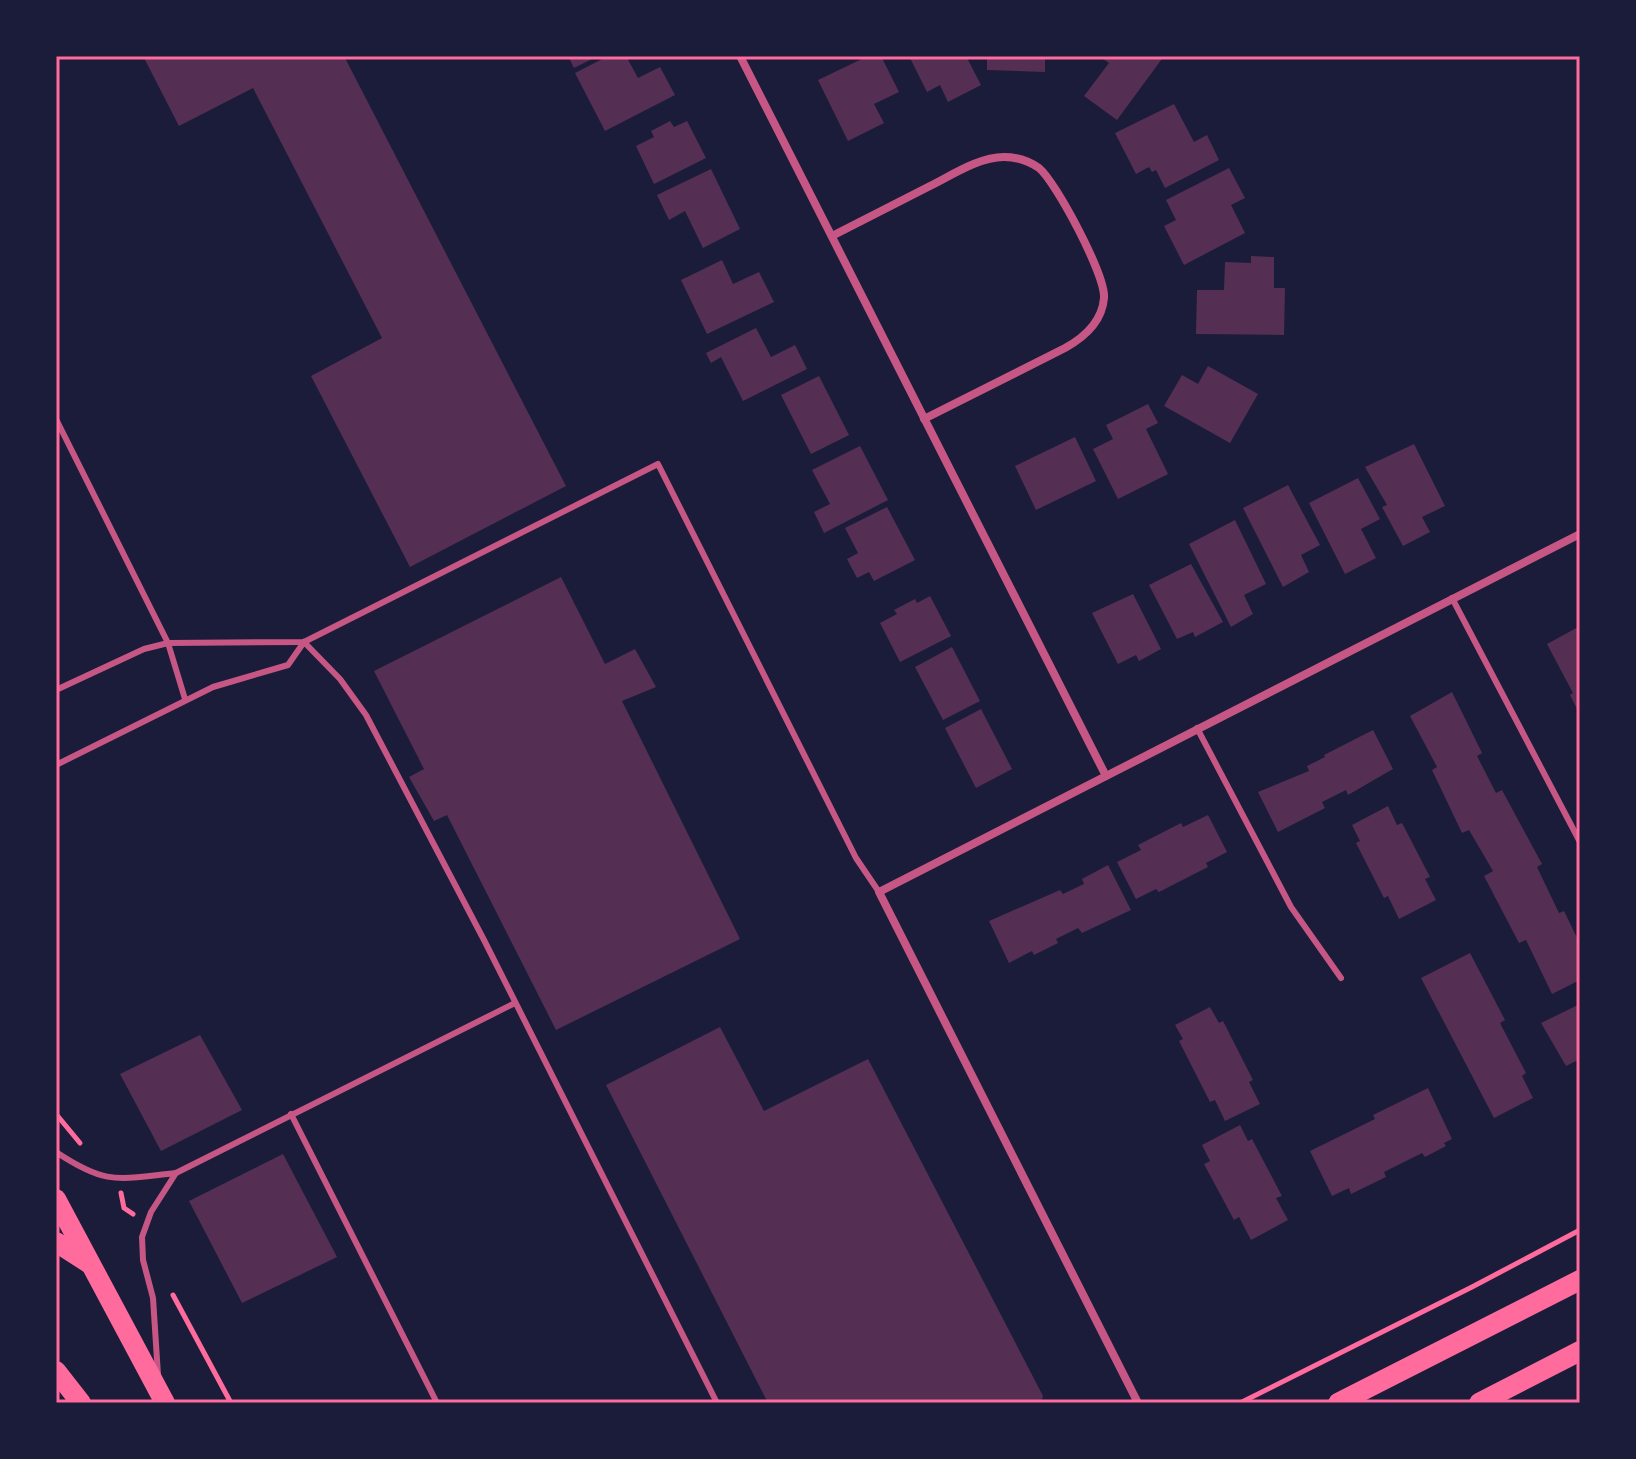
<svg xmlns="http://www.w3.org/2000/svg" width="1636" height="1459" viewBox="0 0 1636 1459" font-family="'DM Sans',sans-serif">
<rect width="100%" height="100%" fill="#1b1b3a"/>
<!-- building -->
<g fill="#542f53">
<polygon points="143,56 344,56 566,486 410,567 311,376 382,338 253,88 179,126"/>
<polygon points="568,56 598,56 574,68"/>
<polygon points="608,56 626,56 638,78 660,67 675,95 605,131 575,73"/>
<polygon points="868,56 881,56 899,92 874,104 884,123 848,141 818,80"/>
<polygon points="909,56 966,56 981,85 948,102 940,85 927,92"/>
<polygon points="987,56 1045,56 1045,72 987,70"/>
<polygon points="1099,56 1164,56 1117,120 1084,96 1109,63"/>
<polygon points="1174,104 1194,142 1207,135 1219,160 1165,188 1156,170 1152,172 1149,167 1136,174 1115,133"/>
<polygon points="670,121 674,127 687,121 706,158 654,184 636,146 654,137 651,131"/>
<polygon points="1229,168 1245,198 1231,205 1245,233 1184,265 1164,226 1176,220 1166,200"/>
<polygon points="711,169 740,229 703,248 685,211 669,220 657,195"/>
<polygon points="1251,256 1274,257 1274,288 1285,288 1284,335 1196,334 1197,290 1224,290 1225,262 1251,263"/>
<polygon points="722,260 733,284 759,272 774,302 707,334 681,280"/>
<polygon points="756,328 771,357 795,345 807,369 743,401 721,357 711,363 706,353"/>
<polygon points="1208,366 1258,394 1230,443 1164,406 1182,375 1198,384"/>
<polygon points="819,376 849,435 811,454 781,395"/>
<polygon points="1148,404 1158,423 1146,429 1168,474 1118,499 1093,449 1113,439 1106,425"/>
<polygon points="1075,437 1096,481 1036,510 1015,466"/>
<polygon points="1414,444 1445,506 1422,517 1430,532 1403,546 1382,507 1387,505 1365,467"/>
<polygon points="860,446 888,500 824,533 814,512 830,504 812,470"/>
<polygon points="1358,478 1380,519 1361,529 1376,558 1345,574 1309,503"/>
<polygon points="1288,485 1320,545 1301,555 1309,572 1283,587 1243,508"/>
<polygon points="887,507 915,560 874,581 869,572 857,578 847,559 858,553 845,528"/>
<polygon points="1235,520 1266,584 1244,595 1253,614 1231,627 1189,544"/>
<polygon points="1191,564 1223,622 1195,637 1193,632 1177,639 1149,585"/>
<polygon points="561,577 605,664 635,649 656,687 622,701 740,939 556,1030 447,815 434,821 409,777 424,769 374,671"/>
<polygon points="1133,594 1161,649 1139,661 1136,655 1118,664 1092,613"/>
<polygon points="930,596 951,636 900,662 880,623 897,614 894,610 915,599 917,603"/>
<polygon points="1580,626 1580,715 1570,695 1573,693 1547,644"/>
<polygon points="952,647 980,701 943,720 915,667"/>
<polygon points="1452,692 1482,753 1477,756 1496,793 1502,790 1542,864 1537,867 1559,913 1564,911 1580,944 1580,980 1552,994 1526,940 1519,943 1484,876 1493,871 1469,830 1462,833 1432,770 1437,767 1410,716"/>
<polygon points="981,709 1012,769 976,788 945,728"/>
<polygon points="1373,730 1393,769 1348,795 1346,790 1322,802 1325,808 1278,832 1258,792 1309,771 1307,766 1325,757 1324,755"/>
<polygon points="1388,806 1397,825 1402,823 1430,877 1425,879 1436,900 1399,919 1388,896 1384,898 1356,843 1360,841 1352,825"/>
<polygon points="1208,815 1227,852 1206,863 1208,867 1159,892 1156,889 1136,899 1117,862 1141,850 1138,845 1181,823 1183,827"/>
<polygon points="1108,865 1131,910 1082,933 1078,928 1056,939 1058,943 1034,955 1032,951 1009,963 989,921 1060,890 1063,894 1084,884 1082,879"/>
<polygon points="1470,953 1505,1020 1500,1023 1526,1073 1522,1076 1533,1098 1494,1118 1421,978"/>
<polygon points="1580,1004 1580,1059 1566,1066 1541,1023"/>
<polygon points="1210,1007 1219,1023 1223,1021 1253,1080 1249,1082 1260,1104 1225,1121 1215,1100 1210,1102 1179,1041 1183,1039 1175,1025"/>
<polygon points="720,1027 764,1111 868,1059 1043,1396 1041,1403 768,1403 606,1085"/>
<polygon points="200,1035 242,1110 161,1151 120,1074"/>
<polygon points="1428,1088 1452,1139 1444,1143 1446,1146 1425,1157 1422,1153 1384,1172 1386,1177 1351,1194 1349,1188 1332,1196 1310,1151 1375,1119 1373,1115"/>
<polygon points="1240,1125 1248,1141 1252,1139 1282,1196 1276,1198 1288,1220 1251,1240 1239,1217 1234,1220 1204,1164 1210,1161 1202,1145"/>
<polygon points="283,1154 337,1257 242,1303 189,1201"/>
</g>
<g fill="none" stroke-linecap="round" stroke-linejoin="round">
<!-- path -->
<g stroke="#ff6b9d" stroke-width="5">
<polyline points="56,1114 80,1143"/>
<polyline points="121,1193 124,1208 133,1214"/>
<polyline points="173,1295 231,1403"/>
<polyline points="1240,1403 1472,1287 1580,1230"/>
</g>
<!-- service -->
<g stroke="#c65784" stroke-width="6">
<polyline points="56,419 168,643 185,699"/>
<polyline points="1452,598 1580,842"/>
<polyline points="304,642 340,679 366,715 484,940 717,1403"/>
<polyline points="56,690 144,649 168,643 304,642 658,464 856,858 879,892"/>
<polyline points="1197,728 1291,907 1341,978"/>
<polyline points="56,765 213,687 288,665 304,642"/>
<polyline points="291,1114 437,1403"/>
<path d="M56 1152C107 1186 118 1179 176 1173L515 1003"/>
<polyline points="158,1375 153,1298 143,1260 142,1237 151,1212 176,1173"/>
</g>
<!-- minor -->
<g stroke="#c65784" stroke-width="8">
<polyline points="740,56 1106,776"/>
<path d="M832 236C865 219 897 203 930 186 952 175 979 157 1004 157 1016 157 1029 161 1039 168 1056 182 1106 276 1104 298 1102 322 1085 337 1065 348L924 419"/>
<polyline points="1138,1403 879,892 1580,534"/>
</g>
<!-- primary -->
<g stroke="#ff6b9d" stroke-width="20">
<polyline points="56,1199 165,1403"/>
<polyline points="56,1242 90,1264"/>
<polyline points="56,1371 81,1403"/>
<polyline points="1338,1403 1580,1280"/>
<polyline points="1479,1403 1580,1351"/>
</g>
</g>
<!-- border -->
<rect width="1636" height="1459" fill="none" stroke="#1b1b3a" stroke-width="116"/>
<rect x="58" y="58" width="1520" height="1343" fill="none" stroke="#ff6b9d" stroke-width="3"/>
</svg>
